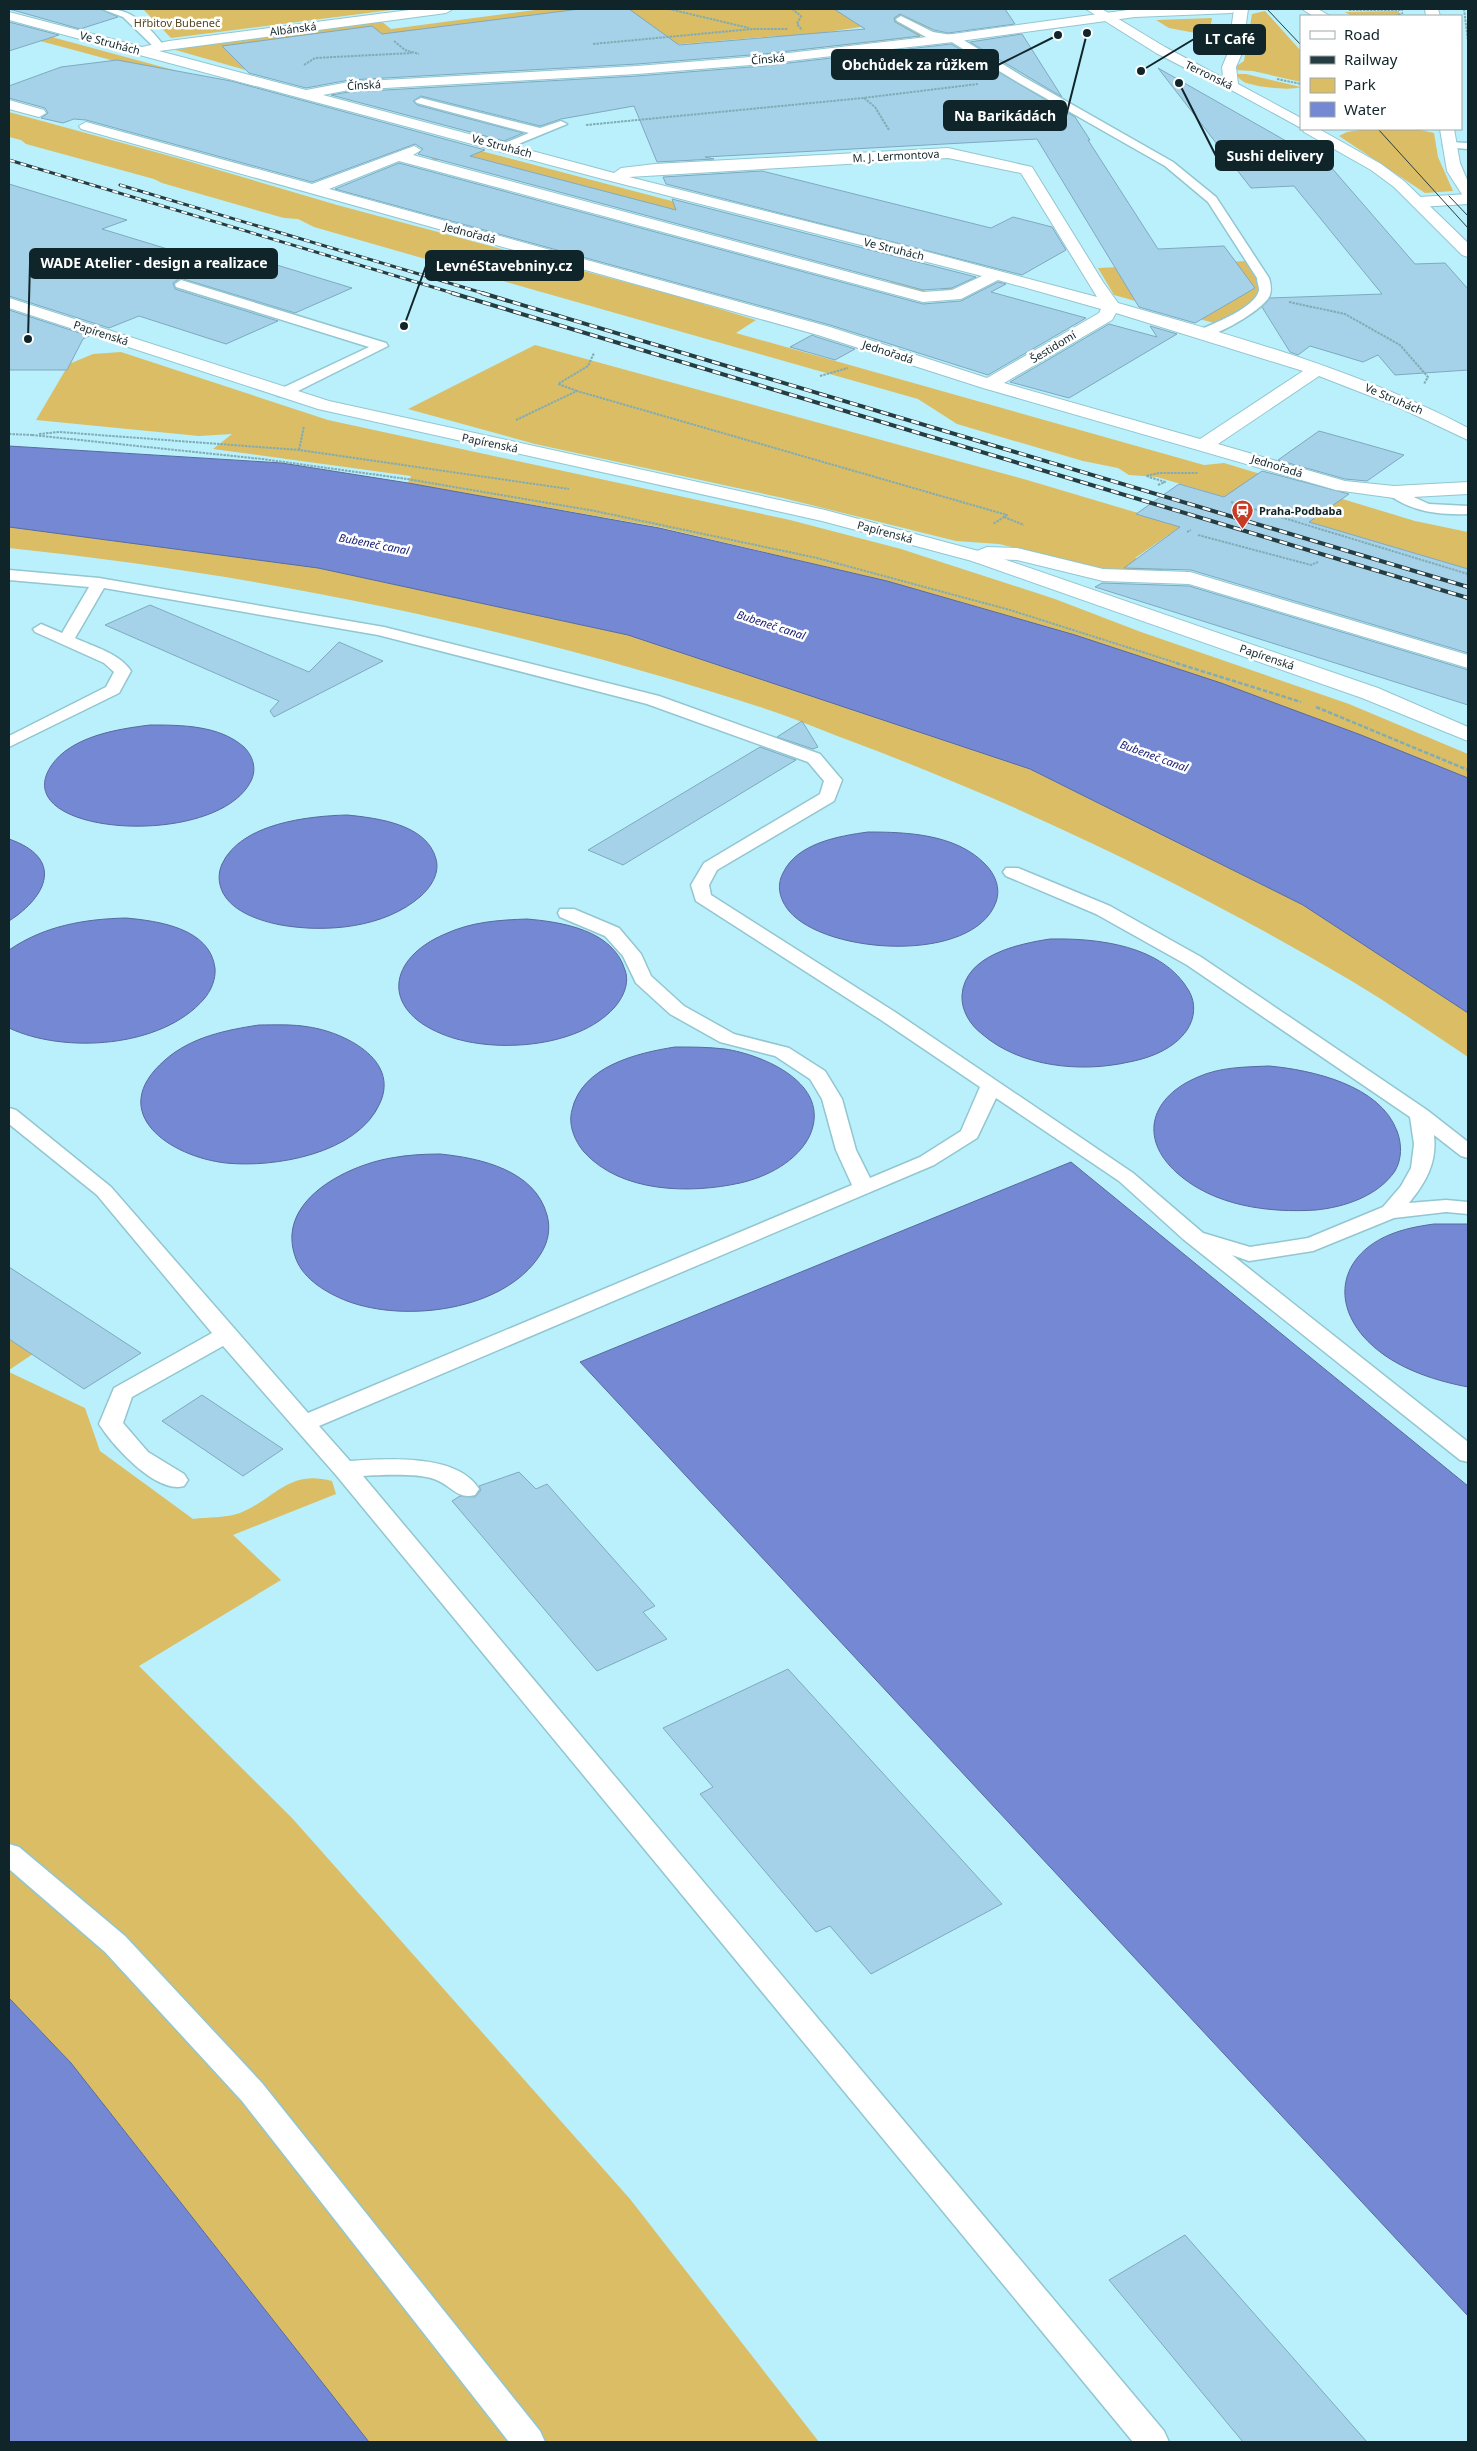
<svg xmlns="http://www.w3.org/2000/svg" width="1477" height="2451" viewBox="0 0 1477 2451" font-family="'Noto Sans',sans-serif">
<rect width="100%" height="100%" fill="#baf0fb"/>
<!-- green -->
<g fill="#dabd64" fill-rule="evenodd">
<polygon points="143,9 399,9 171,38"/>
<path d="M543 9H580L590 17 633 12 629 9H834L838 11 896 9 938 34C729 61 519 71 308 81L270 77 172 49 381 21 391 29ZM895 22 909 31 813 34ZM777 36 786 46 670 45Z"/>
<polygon points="1265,11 1301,51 1301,82 1253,71 1235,70 1235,67 1244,61 1252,14"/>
<polygon points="1399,11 1399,16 1352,16 1345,12"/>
<polygon points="1212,18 1209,34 1206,35 1169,28 1156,20"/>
<polygon points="37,33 192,75 137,67 18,35 9,37 16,34"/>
<path d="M1236 74H1246L1301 87C1289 91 1256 87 1244 82 1240 80 1238 77 1236 74Z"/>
<polygon points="9,112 181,159 337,205 677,296 756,320 736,333 1204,465 1224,463 1415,521 1468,532 1468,569 1157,477 1129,475 1118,468 1083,461 957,424 918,399 492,278 489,275 443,264 314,227 298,219 284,218 162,183 154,179 26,144 21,140 9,137"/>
<polygon points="1367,129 1416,129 1434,133 1438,157 1453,191 1425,193 1339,136 1347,132"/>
<polygon points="462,146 969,279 938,296 887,284 891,282 934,293 953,283 456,152 436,161 470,170 466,172 426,161"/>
<path d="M1246 261C1250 267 1256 274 1259 282 1265 302 1228 316 1214 323L1114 295 1098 268Z"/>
<polygon points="535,345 1027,480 1468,611 1468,624 1212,547 1202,537 1177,529 1135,558 1159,565 1164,571 1155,573 1120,573 999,544 956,541 783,498 535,444 408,409"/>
<polygon points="121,352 328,420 790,520 901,549 1055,599 1141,632 1349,704 1468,754 1468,778 1361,735 1075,635 887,581 659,527 408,483 411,476 213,449 232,434 199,436 36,420 69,364 93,354"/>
<path d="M9 527 318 568 628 635 1030 769 1303 905 1468 1013V1057C1429 1031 1390 1004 1350 980 1190 886 1022 805 848 740 819 729 789 716 760 707 515 627 265 575 9 548Z"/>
<polygon points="9,1339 33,1354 9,1370"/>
<path d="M9 1372 85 1408 100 1451 193 1519C208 1517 227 1518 240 1513 276 1498 289 1469 332 1481L336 1494 233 1535 281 1580 139 1666 292 1818 630 2199 819 2442H369L71 2063 9 1998Z"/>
</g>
<!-- water -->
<g fill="#7588d3" stroke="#576aa0">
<polygon points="9,446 282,463 408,483 659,528 887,581 1075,635 1221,683 1361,735 1468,778 1468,1013 1303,905 1030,769 628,635 318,568 9,527"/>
<path d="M150 725C181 725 219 725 244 747 253 756 257 769 251 781 217 850 5 836 51 766 71 736 118 729 150 725Z"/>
<path d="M347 815C377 818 427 824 436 859 440 873 431 887 421 896 385 928 326 933 281 925 260 921 233 912 223 893 218 883 218 873 222 864 241 823 309 816 347 815Z"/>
<path d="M868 832C907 832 956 834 985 864 995 874 1001 888 996 902 974 964 826 955 789 911 780 900 776 886 783 873 797 843 839 836 868 832Z"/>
<path d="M9 839C64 858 48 896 9 921Z"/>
<path d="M126 918C158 921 210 928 215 968 216 979 211 991 204 999 162 1048 64 1054 9 1028V950C44 926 84 919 126 918Z"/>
<path d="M527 919C562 922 613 930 625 970 630 983 623 998 614 1008 577 1049 490 1054 442 1034 380 1009 388 958 445 934 471 922 498 920 527 919Z"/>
<path d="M1050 939C1097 938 1163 945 1189 991 1196 1003 1195 1018 1187 1030 1174 1049 1150 1058 1129 1062 1081 1073 1020 1067 982 1034 970 1025 961 1010 962 995 965 955 1018 944 1050 939Z"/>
<path d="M259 1025C276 1025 292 1024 309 1027 343 1032 400 1059 380 1103 358 1154 274 1168 226 1163 171 1157 104 1113 165 1060 191 1037 226 1030 259 1025Z"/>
<path d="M675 1047C692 1047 708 1047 725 1049 764 1055 832 1084 810 1135 798 1161 767 1177 740 1183 690 1194 621 1193 584 1152 574 1140 568 1124 572 1110 582 1066 637 1053 675 1047Z"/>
<path d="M1269 1066C1312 1070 1380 1085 1397 1131 1402 1144 1402 1159 1395 1171 1378 1196 1345 1207 1316 1210 1268 1213 1214 1206 1177 1173 1137 1137 1152 1096 1198 1077 1220 1067 1245 1067 1269 1066Z"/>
<path d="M440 1154C480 1158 535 1170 547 1215 551 1229 548 1243 540 1255 504 1311 405 1323 347 1301 327 1293 304 1280 296 1259 274 1202 345 1166 391 1158 407 1155 423 1154 440 1154Z"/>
<polygon points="1071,1162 1468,1486 1468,2316 580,1362"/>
<path d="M1434 1224H1468V1387C1431 1380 1389 1366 1363 1336 1330 1297 1344 1254 1389 1235 1403 1229 1419 1226 1434 1224Z"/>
<polygon points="9,1998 71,2063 369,2442 9,2442"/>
</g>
<!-- building -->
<g fill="#a6d2e9" stroke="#7ea9c0">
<polygon points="9,9 100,9 118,17 80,29"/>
<polygon points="580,9 629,9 679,45 865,29 834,9 1005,9 1015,24 948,33 934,30 900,14 894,18 895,22 920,36 763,54 637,64 349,80 306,88 249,73 222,46 372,26 382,34"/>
<polygon points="9,22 59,35 9,51"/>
<polygon points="1022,34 1062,97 970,42"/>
<polygon points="951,44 1075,117 1090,140 1088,140 1158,249 1224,246 1255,288 1195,323 1139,307 1037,139 705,157 714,159 657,162 634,106 561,119 540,126 421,96 413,101 417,105 523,133 504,141 331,95 349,92 637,76 763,66"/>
<polygon points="117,60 231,81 485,150 470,156 676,210 672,199 976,277 952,288 923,290 418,154 423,149 415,144 312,182 86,120 74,119 63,123 41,118 48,113 45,108 9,98 9,86 61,67"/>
<polygon points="1158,68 1330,166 1415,264 1445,263 1468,289 1468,370 1395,375 1378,355 1363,362 1310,346 1298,355 1290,352 1262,307 1270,298 1382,294 1294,186 1251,188"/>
<polygon points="399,163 923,304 961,301 998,282 1006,284 991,292 1086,318 988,375 830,325 335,189"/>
<polygon points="762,171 991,228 1013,217 1052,227 1066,250 1022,275 666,184 663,177"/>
<polygon points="9,184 127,220 102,229 230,268 254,258 352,288 295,313 180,278 173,283 175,289 278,321 226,344 139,316 109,328 9,296"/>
<polygon points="9,310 89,336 83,339 67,370 9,370"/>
<polygon points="1109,324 1157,337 1150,326 1177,334 1069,398 1010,382"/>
<polygon points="812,335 817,337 855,349 835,360 790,347"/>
<polygon points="1319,431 1362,443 1404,455 1367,481 1345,479 1278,460"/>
<polygon points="1262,471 1349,494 1309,522 1468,569 1468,653 1191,570 1124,568 1180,527 1136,514 1179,484 1224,497"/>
<polygon points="1102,583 1189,586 1468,670 1468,705 1095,587"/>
<polygon points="150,605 309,672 339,642 383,661 274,717 270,711 279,701 105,625"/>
<polygon points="802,721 818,747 813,749 777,737"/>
<polygon points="760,747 796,760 623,865 588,850"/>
<polygon points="9,1267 141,1353 84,1389 9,1339"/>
<polygon points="202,1395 283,1449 243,1476 162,1421"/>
<polygon points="519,1472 536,1489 547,1484 655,1606 643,1612 667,1639 597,1671 452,1501 460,1496 475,1497 481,1490 479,1486"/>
<polygon points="788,1669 1002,1904 871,1974 830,1926 816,1932 700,1794 713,1787 663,1728"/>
<polygon points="1185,2235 1367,2442 1243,2442 1109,2280"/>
</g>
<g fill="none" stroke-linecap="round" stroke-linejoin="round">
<defs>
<g id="service">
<path d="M102 9C130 7 148 25 164 46L163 48H155L123 17Z"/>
<path d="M901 16 933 32 957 36 1022 76 1173 162 1216 197 1269 278C1271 285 1272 291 1269 297 1261 311 1212 340 1197 337L1195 334 1197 331C1212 324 1256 308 1259 290 1259 286 1257 282 1257 278L1208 202 1165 166 1014 80 950 41 926 37 897 21 896 19Z"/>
<polygon points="421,98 540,128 561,121 567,124 504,150 500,149 500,145 529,133 417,103 415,101"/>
<polygon points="1449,142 1468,143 1468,149 1445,147 1443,145"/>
<polygon points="181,280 386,343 388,346 288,396 278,396 276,393 278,390 369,347 176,287 175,284"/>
<path d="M1394 488 1429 504 1468 506V514C1439 515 1413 512 1389 495L1387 492Z"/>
<path d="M9 570 99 578 384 627 659 696 820 754 842 780 834 801 717 870 709 885 711 895 895 1012 1133 1173 1203 1233 1250 1247 1308 1238 1383 1207 1401 1186 1411 1168 1414 1144 1410 1117 1187 965 1096 914 1006 876 1003 872 1006 868H1018L1110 906 1201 957 1427 1110 1468 1142V1158L1461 1156 1434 1135C1437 1163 1426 1182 1409 1203L1446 1200 1468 1202V1214L1446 1212 1394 1218 1313 1251 1249 1261 1232 1255 1468 1442V1462L1460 1460 1183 1239 1119 1181 996 1098 977 1138 934 1165 319 1426 350 1461C386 1459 457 1453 479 1489L475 1495C457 1500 450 1484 434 1479 417 1473 381 1475 363 1476L1164 2431 1169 2442H1133L336 1475 223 1346 132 1397 123 1423 148 1452 184 1474 188 1480 184 1486C156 1494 113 1446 99 1424L114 1388 212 1333 97 1195 9 1124V1108L16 1110 111 1187 308 1413 852 1185 836 1150 822 1099 810 1079 775 1056 720 1042 670 1014 636 983 623 956 605 936 560 917 558 913 560 909H574L619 928 641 954 651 976 684 1006 734 1034 789 1048 825 1071 842 1099 856 1150 870 1178 920 1157 961 1131 980 1087 881 1020 696 901 691 885 704 863 820 794 824 781 808 762 647 704 378 635 104 588 75 638C94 647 119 653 131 671L119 693 9 747V736L106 687 114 672 104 663 35 632 33 629 41 624 62 633 89 587 9 580Z"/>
<polygon points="9,1844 19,1847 125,1936 262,2083 540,2431 545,2442 509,2442 242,2101 105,1952 9,1869"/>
</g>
<g id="minor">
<path d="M417 9H453L446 13 159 51 306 90 349 82 637 66 763 56 953 34 1135 9H1238L1232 13 1135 17 953 42 763 64 637 74 349 90 323 95 614 173 621 168 655 164 948 148 1032 167 1103 282 1118 303C1237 337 1359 370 1468 428V440L1396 406 1319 376 1218 444 1345 481 1394 486 1468 482V494L1394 498 1336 490 983 388 818 335 81 129 79 126 86 122 312 184 414 146 421 150 413 155 923 292 952 290 982 276 599 178 9 20V12L142 47 169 41ZM948 158 1021 173 1097 297 905 246 629 177ZM399 161 923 302 961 299 998 280 1101 309 1099 313 987 378 830 327 329 189ZM1116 313 1303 371 1200 439 1004 383 1112 320Z"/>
<polygon points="1425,9 1438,9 1440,16 1426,16"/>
<polygon points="9,100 44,110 46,113 39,117 9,109"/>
<polygon points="1468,194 1468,204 1419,207 1411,202 1419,197"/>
<polygon points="987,547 1017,548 1103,569 1190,572 1468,655 1468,668 1189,584 1103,581 1017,560 990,559 979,563 972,561 969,557 972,553"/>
</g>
<g id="tertiary">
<polygon points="1086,9 1102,9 1165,47 1238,86 1231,90 1226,89 1156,53"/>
<polygon points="9,298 329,401 825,510 986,553 1378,688 1468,727 1468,741 1362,698 972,561 822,521 318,409 9,308"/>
</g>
<g id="secondary">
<polygon points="1234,9 1248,9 1242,53 1236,67 1238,84 1301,118 1301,128 1224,86 1222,67 1228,53"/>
<polygon points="1302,9 1318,9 1330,16 1313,16"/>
<polygon points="1302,129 1319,129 1381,164 1404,181 1468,243 1468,257 1462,255 1394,187 1371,170 1304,132"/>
<polygon points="1440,129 1454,129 1460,163 1468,182 1468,198 1463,196 1447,171"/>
</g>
</defs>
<!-- service casing -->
<use href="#service" stroke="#92c6d1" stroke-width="3"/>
<!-- minor casing -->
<use href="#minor" stroke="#92c6d1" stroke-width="2"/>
<!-- tertiary casing -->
<use href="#tertiary" stroke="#92c6d1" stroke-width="2"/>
<!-- secondary casing -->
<use href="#secondary" stroke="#92c6d1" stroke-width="2"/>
<!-- path-far1 -->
<g stroke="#81acb5" stroke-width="2" stroke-dasharray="2.5 1" stroke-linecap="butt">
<polyline points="669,9 749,28"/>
<polyline points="792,9 801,16 797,24 802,30"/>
<polyline points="1464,9 1468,41"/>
<polyline points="1349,10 1403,10"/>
<polyline points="1395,16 1403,13"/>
<polyline points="394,41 405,50 419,54"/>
<polyline points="593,44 752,29 788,29"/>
<polyline points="304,65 315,58 412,53"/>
<polyline points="1277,79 1301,84"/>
<polyline points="864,98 875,107 889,130"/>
<polyline points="586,125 863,98 978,84"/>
<polyline points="1289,302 1345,314 1400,345 1428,377 1424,384"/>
<polyline points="820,376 848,368"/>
<polyline points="577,391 558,384 588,366 594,353"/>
<polyline points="516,420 577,391 1007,515 993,524"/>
<polyline points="9,434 33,435"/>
<polyline points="39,434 59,432 299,450 569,489"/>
<polyline points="32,435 262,459 407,479 595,511 817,558 1010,610 1180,664"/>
<polyline points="299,450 304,426"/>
<polyline points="1158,485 1165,482 1146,476 1159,473 1198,473"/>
<polyline points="1231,502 1468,574"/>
<polyline points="1004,517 1024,525"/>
<polyline points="1187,532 1191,530"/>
<polyline points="1198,535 1311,565 1318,562"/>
</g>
<!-- path -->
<g stroke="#81acb5" stroke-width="2.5" stroke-dasharray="4.5 2" stroke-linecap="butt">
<polyline points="1176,663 1301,702"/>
<polyline points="1316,707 1468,770"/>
</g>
<!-- service -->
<use href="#service" fill="#fff" fill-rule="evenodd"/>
<!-- minor -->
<use href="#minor" fill="#fff" fill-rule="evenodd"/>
<!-- tertiary -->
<use href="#tertiary" fill="#fff" fill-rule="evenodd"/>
<!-- secondary -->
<use href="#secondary" fill="#fff" fill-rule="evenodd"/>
<!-- tram -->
<g stroke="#243d42" stroke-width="1">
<polyline points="1267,9 1301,45"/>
<polyline points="1378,129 1468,228"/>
<polyline points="1449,196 1468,216"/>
</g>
<defs>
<g id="rail-far1">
<polyline points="9,160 456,294"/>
<polyline points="120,185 486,294"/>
</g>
<g id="rail">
<polyline points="452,293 1468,598"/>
<polyline points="482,293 1468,587"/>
</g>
</defs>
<!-- rail-far1 casing -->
<use href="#rail-far1" stroke="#243d42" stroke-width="3"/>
<!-- rail casing -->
<use href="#rail" stroke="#243d42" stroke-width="4"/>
<!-- rail-far1 -->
<use href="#rail-far1" stroke="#fff" stroke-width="2" stroke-dasharray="6" stroke-linecap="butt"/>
<!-- rail -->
<use href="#rail" stroke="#fff" stroke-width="2.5" stroke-dasharray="8" stroke-linecap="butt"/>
</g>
<!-- icons -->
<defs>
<symbol id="station-pin" viewBox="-11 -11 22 30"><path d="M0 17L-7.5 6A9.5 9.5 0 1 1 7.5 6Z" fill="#c73c26" stroke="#fff"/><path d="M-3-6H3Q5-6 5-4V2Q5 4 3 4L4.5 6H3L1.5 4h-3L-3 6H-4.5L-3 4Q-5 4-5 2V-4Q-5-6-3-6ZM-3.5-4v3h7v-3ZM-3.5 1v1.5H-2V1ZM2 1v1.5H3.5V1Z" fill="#fff"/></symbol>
</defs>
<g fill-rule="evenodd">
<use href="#station-pin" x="1230" y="498" width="25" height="34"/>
</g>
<g text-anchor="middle" stroke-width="5" stroke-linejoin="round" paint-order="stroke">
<!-- far-park labels -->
<g font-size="11" fill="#544721" stroke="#fff">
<text x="177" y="27">Hřbitov Bubeneč</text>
</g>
<!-- far-street labels -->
<g font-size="11" fill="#10252a" stroke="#fff">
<text transform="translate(293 29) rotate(-7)" y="4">Albánská</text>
<text transform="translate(110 43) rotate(15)" y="4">Ve Struhách</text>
<text transform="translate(768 59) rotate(-5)" y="4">Čínská</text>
<text transform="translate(1209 75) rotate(26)" y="4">Terronská</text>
<text transform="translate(364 85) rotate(-3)" y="4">Čínská</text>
<text transform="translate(502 146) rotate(15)" y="4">Ve Struhách</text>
<text transform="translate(896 156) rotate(-3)" y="4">M. J. Lermontova</text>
<text transform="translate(470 233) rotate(15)" y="4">Jednořadá</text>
<text transform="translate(894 249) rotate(14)" y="4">Ve Struhách</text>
<text transform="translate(101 333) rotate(18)" y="4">Papírenská</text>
<text transform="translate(1053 347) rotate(-31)" y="4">Šestidomí</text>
<text transform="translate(888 352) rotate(18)" y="4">Jednořadá</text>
<text transform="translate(1394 399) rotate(23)" y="4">Ve Struhách</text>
<text transform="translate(490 443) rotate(12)" y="4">Papírenská</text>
<text transform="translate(1277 466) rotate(17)" y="4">Jednořadá</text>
<text transform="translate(885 532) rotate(15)" y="4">Papírenská</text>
<text transform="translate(1267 657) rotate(19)" y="4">Papírenská</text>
</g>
<!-- far-poi labels -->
<g font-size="11" font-weight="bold" fill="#10252a" stroke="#fff" text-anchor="start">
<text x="1259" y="515">Praha-Podbaba</text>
</g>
<!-- far-water labels -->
<g font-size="11" font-style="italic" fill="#1a2077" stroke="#fff">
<text transform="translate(374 544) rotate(11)" y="4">Bubeneč canal</text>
<text transform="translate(771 625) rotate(18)" y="4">Bubeneč canal</text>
<text transform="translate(1154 756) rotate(20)" y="4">Bubeneč canal</text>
</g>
</g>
<!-- callouts -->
<path fill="none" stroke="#10252a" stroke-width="2" d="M1141 71L1194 39M1058 35L998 65M1087 33L1066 116M1179 83L1216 156M28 339L30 263M404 326L426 266"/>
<g fill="#10252a" stroke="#fff" stroke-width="2">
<circle cx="1141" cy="71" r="5"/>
<circle cx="1058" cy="35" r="5"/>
<circle cx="1087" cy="33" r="5"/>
<circle cx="1179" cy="83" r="5"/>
<circle cx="28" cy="339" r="5"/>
<circle cx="404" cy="326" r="5"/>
</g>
<g fill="#10252a" stroke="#10252a" stroke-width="2">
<rect x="1194" y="25" width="71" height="29" rx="5"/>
<rect x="832" y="50" width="166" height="29" rx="5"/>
<rect x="944" y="101" width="122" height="29" rx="5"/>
<rect x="1216" y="141" width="117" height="29" rx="5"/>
<rect x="30" y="249" width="247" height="29" rx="5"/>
<rect x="426" y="251" width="157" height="29" rx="5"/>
</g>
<g font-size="14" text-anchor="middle" font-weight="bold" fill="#fff">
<text x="1230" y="44">LT Café</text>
<text x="915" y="70">Obchůdek za růžkem</text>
<text x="1005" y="121">Na Barikádách</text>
<text x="1275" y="161">Sushi delivery</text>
<text x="154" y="268">WADE Atelier - design a realizace</text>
<text x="504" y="271">LevnéStavebniny.cz</text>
</g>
<!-- border -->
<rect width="1477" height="2451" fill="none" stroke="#10252a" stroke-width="20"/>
<!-- legend -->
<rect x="1300" y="15" width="162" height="115" fill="#ffffff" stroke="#9fa8aa"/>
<rect x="1310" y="31" width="25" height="8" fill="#ffffff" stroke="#9fa8aa"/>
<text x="1344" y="40" font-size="15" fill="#10252a">Road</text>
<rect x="1310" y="56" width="25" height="8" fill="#243d42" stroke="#9fa8aa"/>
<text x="1344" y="65" font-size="15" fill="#10252a">Railway</text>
<rect x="1310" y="78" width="25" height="15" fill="#dabd64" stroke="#9fa8aa"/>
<text x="1344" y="90" font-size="15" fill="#10252a">Park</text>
<rect x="1310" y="102" width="25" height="15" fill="#7588d3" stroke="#9fa8aa"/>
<text x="1344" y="115" font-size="15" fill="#10252a">Water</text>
</svg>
